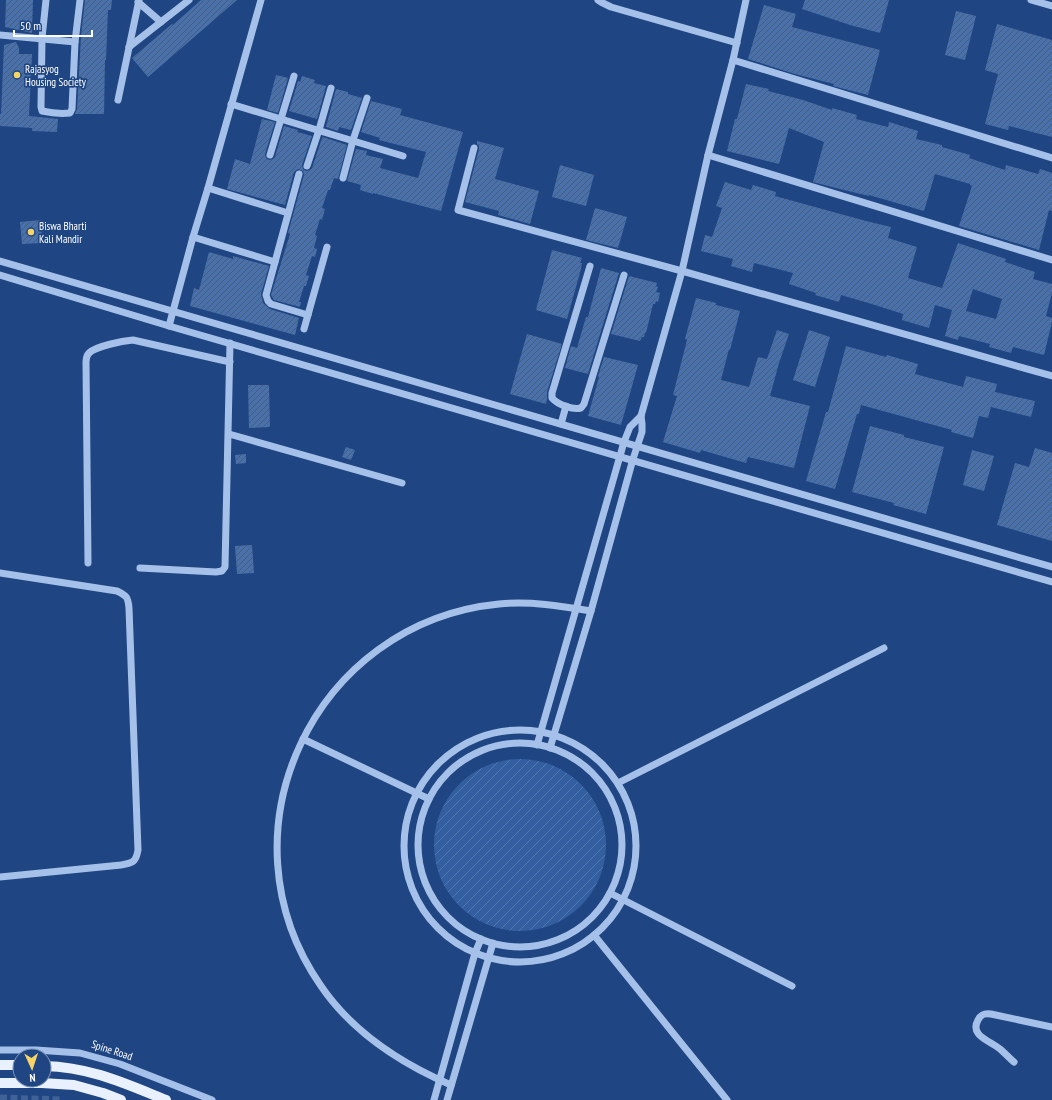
<svg xmlns="http://www.w3.org/2000/svg" width="1052" height="1100" viewBox="0 0 1052 1100" font-family="'PT Sans Narrow',sans-serif">
<defs>
<pattern id="garden-furrows" width="10" height="10" patternUnits="userSpaceOnUse"><rect width="10" height="10" fill="#335fa1"/><path d="M-1 1l2-2M0 10L10 0M9 11l2-2" fill="none" stroke="#5277af"/></pattern>
<pattern id="building-hatch" width="6" height="6" patternUnits="userSpaceOnUse"><rect width="6" height="6" fill="#4870ab"/><path d="M-1 1l2-2M0 6l6-6M5 7l2-2" fill="none" stroke="#4a5c77"/></pattern>
</defs>
<rect width="100%" height="100%" fill="#1f4683"/>
<!-- garden -->
<circle fill="url(#garden-furrows)" cx="520" cy="845" r="86"/>
<!-- building -->
<g fill="url(#building-hatch)" fill-rule="evenodd">
<polygon points="6,0 33,0 32,33 5,27"/>
<polygon points="85,0 112,0 111,10 108,10 106,60 105,60 104,114 75,114 77,109 81,36"/>
<polygon points="201,0 237,0 148,77 132,58 172,24 173,25"/>
<polygon points="805,0 889,0 880,33 850,25 802,9"/>
<polygon points="764,5 796,14 792,27 880,50 868,95 833,86 834,84 795,74 748,59"/>
<polygon points="956,11 976,16 965,60 945,55"/>
<polygon points="997,24 1052,40 1052,137 1009,126 1008,130 985,124 998,74 985,70"/>
<polygon points="16,42 19,48 19,54 32,54 29,116 58,119 57,132 32,131 32,128 0,126 0,114 1,114 4,45"/>
<polygon points="276,75 288,78 278,113 267,110"/>
<polygon points="302,76 315,80 314,83 326,86 317,119 289,111 298,81 300,82"/>
<polygon points="746,84 769,89 768,91 803,100 832,110 832,108 857,115 856,119 888,127 889,122 918,131 916,139 942,145 942,147 970,155 969,158 1005,170 1006,165 1038,174 1040,169 1052,173 1052,211 1049,210 1039,250 959,226 972,186 970,185 970,184 935,174 924,211 869,195 869,196 836,188 813,182 824,142 789,128 779,164 727,151 735,119 737,119"/>
<polygon points="336,89 348,92 348,94 362,98 351,130 339,127 338,131 326,127"/>
<polygon points="371,101 402,109 400,115 463,132 441,211 373,193 373,194 360,190 361,185 347,181 356,149 367,151 366,155 383,159 380,168 418,178 426,152 379,140 380,138 361,132"/>
<polygon points="262,119 275,122 265,154 266,158 269,160 273,159 275,157 284,126 298,130 297,132 312,136 302,165 303,169 306,171 310,170 312,168 322,138 323,137 347,145 338,179 334,178 330,190 328,190 322,208 325,209 322,220 320,219 315,235 317,236 314,248 317,249 315,257 312,256 306,275 309,276 306,286 304,286 299,302 301,302 300,307 274,300 271,295 290,234 288,233 304,175 303,171 298,169 294,172 285,205 227,189 235,159 250,164"/>
<polygon points="477,141 504,148 495,179 539,191 530,224 498,215 499,211 465,202 479,149 479,146 477,144"/>
<polygon points="560,165 594,175 586,206 552,197"/>
<path d="M725 182 751 190 753 185 776 192 775 196 866 221 891 227 888 238 917 247 908 278 942 288 958 243 1006 259 1005 262 1035 272 1033 279 1052 284V293L1046 316 1052 318V322L1044 355 1013 347 1011 353 989 347 990 344 959 336 958 340 945 336 952 310 935 305 929 328 902 320 903 314 875 305 841 295 839 302 815 295 816 293 789 284 793 273 754 263 752 272 731 266 733 259 701 251 705 235 712 237 722 208 716 206ZM973 289 1002 299 996 319 966 311Z"/>
<polygon points="595,208 627,217 618,248 586,240"/>
<polygon points="41,220 42,243 22,244 20,222"/>
<polygon points="552,250 582,258 580,263 582,263 581,269 567,319 536,310"/>
<polygon points="209,252 233,259 233,256 269,266 261,294 263,303 270,309 299,318 295,335 190,306 194,288 199,290"/>
<polygon points="601,268 619,273 601,331 588,374 565,368 571,346 577,348 586,317 588,317"/>
<polygon points="629,276 657,283 656,286 658,287 656,292 660,293 658,302 656,301 655,304 653,304 646,333 645,333 644,337 642,337 640,341 611,334"/>
<polygon points="696,298 716,303 716,305 740,311 730,350 729,349 721,380 749,387 758,357 767,359 777,330 789,334 779,363 770,396 810,406 794,468 748,457 746,463 701,450 700,453 663,442 677,396 673,395 687,340 685,339"/>
<polygon points="809,330 830,337 815,387 793,380"/>
<polygon points="527,334 562,344 547,392 547,399 546,404 510,394"/>
<polygon points="846,346 886,357 887,355 918,364 915,374 963,387 966,376 997,384 995,392 1035,401 1031,417 991,407 988,418 979,416 973,438 951,432 952,430 861,405 859,414 857,414 835,489 806,481 826,412 828,412"/>
<polygon points="604,357 638,365 621,425 588,416 599,377 598,376"/>
<polygon points="248,385 269,385 270,427 249,428"/>
<polygon points="870,426 904,435 904,437 944,447 926,514 893,505 894,503 852,492"/>
<polygon points="346,447 355,450 351,460 342,457"/>
<polygon points="1035,448 1052,453 1052,541 997,525 1015,463 1029,467"/>
<polygon points="972,450 994,456 984,491 963,485"/>
<polygon points="246,454 246,463 236,464 235,455"/>
<polygon points="252,545 254,573 237,574 235,546"/>
</g>
<g fill="none" stroke-linecap="round" stroke-linejoin="round">
<!-- minor-tunnel -->
<polyline stroke="#416296" stroke-width="7" stroke-dasharray="7 3.5" stroke-linecap="butt" points="0,1098 62,1100"/>
<!-- minor -->
<g stroke="#a6c1e9" stroke-width="7">
<path d="M46 0 42 38 41 107 42 111C51 113 61 114 70 113L72 109 75 42 80 0"/>
<polyline points="598,0 601,2 611,7 737,43"/>
<polyline points="1031,0 1052,6"/>
<polyline points="138,2 161,22"/>
<polyline points="0,35 75,42"/>
<polyline points="129,47 189,0"/>
<polyline points="733,60 1052,158"/>
<polyline points="118,100 139,0"/>
<polyline points="231,104 403,156"/>
<polyline points="474,148 458,210 682,271 1052,376"/>
<polyline points="270,155 294,76"/>
<polyline points="708,155 1052,260"/>
<polyline points="307,166 319,130 331,88"/>
<polyline points="299,174 266,295 268,301 271,304 308,315"/>
<polyline points="343,178 353,140 367,98"/>
<polyline points="208,188 288,213"/>
<polyline points="193,237 275,262"/>
<polyline points="0,261 1052,567"/>
<path d="M590 266 552 393V398C558 405 573 410 581 408L584 404 624 275"/>
<polyline points="0,275 169,326 1052,582"/>
<polyline points="169,326 193,237 208,188 261,0"/>
<polyline points="304,329 327,247"/>
<polyline points="561,424 566,406"/>
<polyline points="229,434 402,483"/>
<path d="M88 563 86 362C86 358 87 355 89 353 96 346 123 341 133 340L230 362"/>
<polyline points="140,568 216,572 222,571 225,567 230,343"/>
<path d="M0 573 117 591C127 596 128 597 129 608L138 850C136 862 133 863 121 865L0 877"/>
<circle cx="520" cy="846" r="116"/>
<polyline points="303,739 429,799"/>
<circle cx="520" cy="845" r="102"/>
<polyline points="537,745 624,442 630,427 641,416"/>
<polyline points="550,748 591,611 633,459 642,432 642,424 641,416 682,271 708,155 733,60 746,0"/>
<polyline points="618,783 884,648"/>
<polyline points="610,893 792,986"/>
<polyline points="594,935 727,1100"/>
<polyline points="0,1050 36,1050 80,1053 120,1064 212,1100"/>
<path d="M1014 1062C1009 1058 1005 1053 1000 1049 991 1041 969 1036 978 1020 981 1014 985 1013 991 1014L1052 1027"/>
<path d="M451 1085C400 1063 353 1033 321 986 214 833 314 622 499 604 530 601 561 606 591 611"/>
<polyline points="434,1100 475,953 481,939"/>
<polyline points="447,1100 493,943"/>
</g>
<!-- major -->
<g stroke="#e9f0fe" stroke-width="10">
<polyline points="0,1065 20,1065"/>
<path d="M44 1066C90 1067 124 1083 166 1100"/>
<polyline points="0,1083 42,1083 74,1085 103,1093 121,1100"/>
</g>
</g>
<!-- markers -->
<g fill="#f7d466" stroke="#1f4683" stroke-width="1.5">
<circle cx="17" cy="75" r="4"/>
<circle cx="31" cy="232" r="4"/>
</g>
<g text-anchor="middle" stroke-width="3.5" stroke-linejoin="round" paint-order="stroke">
<!-- poi labels -->
<g font-size="11" fill="#fff" stroke="#1f4683" text-anchor="start">
<text x="25" y="73">Rajasyog<tspan x="25" dy="13">Housing Society</tspan></text>
<text x="39" y="230">Biswa Bharti<tspan x="39" dy="13">Kali Mandir</tspan></text>
</g>
<!-- street labels -->
<g font-size="11" fill="#fff" stroke="#1f4683">
<text transform="translate(112 1050) rotate(18)" y="4">Spine Road</text>
</g>
</g>
<!-- north arrow -->
<g transform="translate(32 1068) rotate(177)"><circle r="19" fill="#1f4683" stroke="#7990b5"/>
<path d="M0-3L7 15L0 10L-7 15Z" fill="#f7d466"/>
<text y="-6" font-size="11" font-weight="bold" text-anchor="middle" fill="#ffffff">N</text>
</g>
<!-- scale -->
<path d="M14 30v6h78v-6" fill="none" stroke="#ffffff" stroke-width="2"/>
<text x="20" y="30" font-size="12" fill="#ffffff" stroke="#1f4683" stroke-width="3" paint-order="stroke">50 m</text>
</svg>
